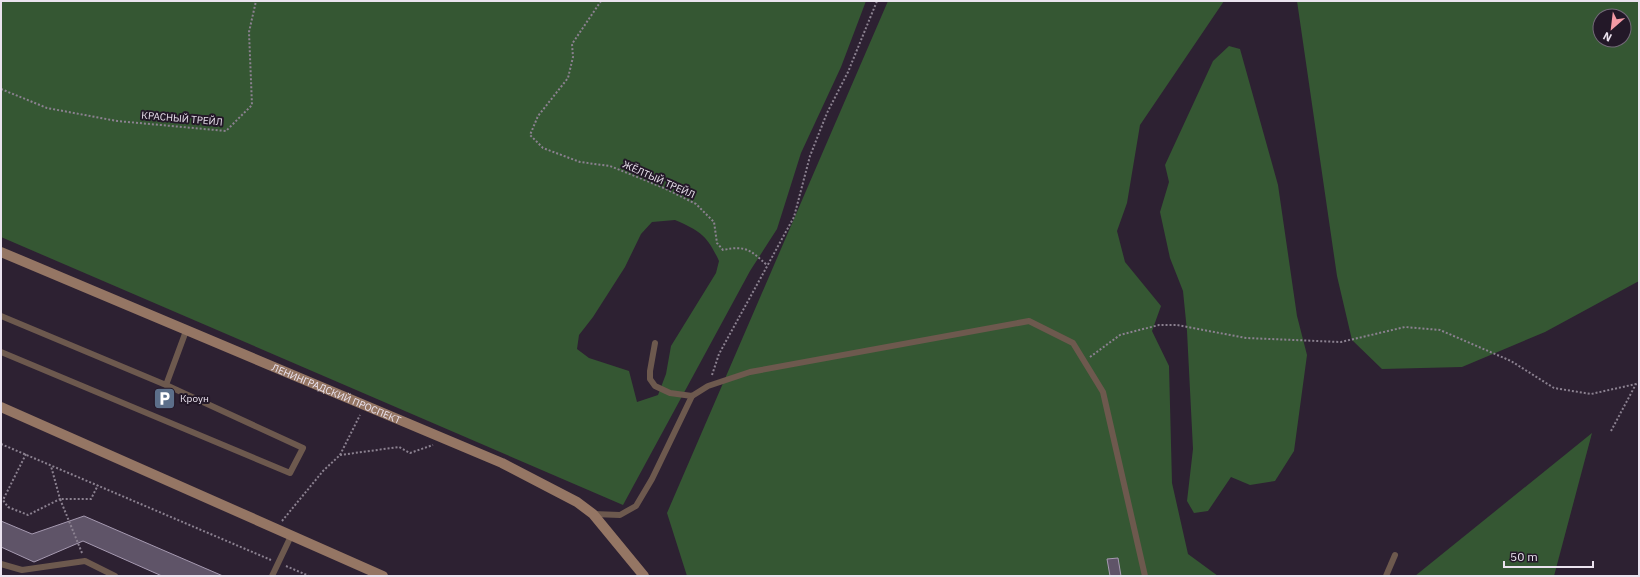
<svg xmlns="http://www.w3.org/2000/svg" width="1640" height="577" viewBox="0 0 1640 577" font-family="'IBM Plex Sans',sans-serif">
<rect width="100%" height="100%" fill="#2d2132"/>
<!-- forest -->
<g fill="#355733" fill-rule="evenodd">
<path d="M1 1H866L841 67 801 153 777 229 750 271 623 505 1 237ZM675 220C700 231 707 235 719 261L716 273 671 346 666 374 658 395 637 402 629 371 589 358 577 349 579 335 593 317 625 267 641 234 652 222Z"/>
<polygon points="888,1 1224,1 1140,125 1127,203 1117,231 1125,262 1161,306 1152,331 1169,366 1172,483 1188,554 1218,576 687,576 667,513"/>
<path d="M1297 1H1639V281L1545 332 1462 367 1382 369 1352 340 1337 276ZM1600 16H1624V40H1600Z"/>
<polygon points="1229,46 1240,49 1278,185 1297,316 1307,355 1294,451 1275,481 1250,485 1231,477 1208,511 1194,513 1187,501 1193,449 1187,331 1183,291 1170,258 1160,212 1169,182 1165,165 1213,61"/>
<polygon points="1592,433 1554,576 1415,576"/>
</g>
<!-- building -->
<g fill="#5f5468" stroke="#a69ab1">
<polygon points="84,516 223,576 162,576 83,541 34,562 1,547 1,521 32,534"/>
<polygon points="1118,558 1121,576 1110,576 1107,559"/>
</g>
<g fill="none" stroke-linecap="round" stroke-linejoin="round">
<!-- path -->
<g stroke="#8b8190" stroke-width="2" stroke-dasharray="2 2" stroke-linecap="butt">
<path d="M601 1 572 44 573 57 568 78 538 116 530 135 543 148 580 162 610 166 664 188 696 204 714 222 717 243 723 250C746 245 750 250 767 265"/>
<polyline points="1,89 47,108 117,121 226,131 252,105 249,32 256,1"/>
<polyline points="1090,357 1120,335 1159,325 1177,325 1246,338 1341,342 1405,327 1440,330 1511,361 1554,388 1591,394 1636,384"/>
<polyline points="712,375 719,354 794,217 810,156 827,113 848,72 877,1"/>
<polyline points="1611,431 1636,384 1639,382"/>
<polyline points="1,444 271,560"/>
<polyline points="26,454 3,500 8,507 28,515 60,499 51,466"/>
<polyline points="340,455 360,415"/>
<polyline points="282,521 323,471 340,455 399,447 410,453 433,445"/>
<polyline points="82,553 60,499 91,499 98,485"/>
<polyline points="286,566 309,576"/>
</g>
<!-- service -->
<g stroke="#6d594e" stroke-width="6">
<polyline points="1,316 166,385 186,331"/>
<polyline points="655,343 650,371 650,379 655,386 670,393 692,396 708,386 750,372 1029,321 1073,343 1103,392 1145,576"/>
<polyline points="1,352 290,473 303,448 166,385"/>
<polyline points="593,514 620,515 636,506 652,479 692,396"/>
<polyline points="1,564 22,570 85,561 115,576"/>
<polyline points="272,576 291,536"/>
<polyline points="1386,576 1395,555"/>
</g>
<!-- secondary -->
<g stroke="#957664" stroke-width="10">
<path id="s1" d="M1 252 502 463 577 502 593 514 644 576"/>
<polyline points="1,407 383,576"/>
</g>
</g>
<!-- icons -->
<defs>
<symbol id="parking-square" viewBox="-11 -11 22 22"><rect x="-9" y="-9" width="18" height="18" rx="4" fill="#5c6f8a" stroke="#231828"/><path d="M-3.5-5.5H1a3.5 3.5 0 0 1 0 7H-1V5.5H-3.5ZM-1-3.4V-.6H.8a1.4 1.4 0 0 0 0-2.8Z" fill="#fff"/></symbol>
</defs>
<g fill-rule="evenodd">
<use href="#parking-square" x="152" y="386" width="25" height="25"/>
</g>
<g text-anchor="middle" stroke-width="4" stroke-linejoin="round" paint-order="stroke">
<!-- street labels -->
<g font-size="10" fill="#ebe3ef" stroke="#231828">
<text transform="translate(182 118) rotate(5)" y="4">КРАСНЫЙ ТРЕЙЛ</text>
<text transform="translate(659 179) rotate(24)" y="4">ЖЁЛТЫЙ ТРЕЙЛ</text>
<text dy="4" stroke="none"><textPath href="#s1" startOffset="364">ЛЕНИНГРАДСКИЙ ПРОСПЕКТ</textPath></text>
</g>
<!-- poi labels -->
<g font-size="10" fill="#ebe3ef" stroke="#231828" text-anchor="start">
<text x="180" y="402">Кроун</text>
</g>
</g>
<!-- border -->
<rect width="1640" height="577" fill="none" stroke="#ebe3ef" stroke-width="4"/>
<!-- north arrow -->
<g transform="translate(1612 28) rotate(208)"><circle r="19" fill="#231828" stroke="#736978"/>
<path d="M0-3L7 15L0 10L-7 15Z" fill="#f49aa5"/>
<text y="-6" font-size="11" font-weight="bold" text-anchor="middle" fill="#ebe3ef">N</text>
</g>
<!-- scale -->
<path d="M1504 561v6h89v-6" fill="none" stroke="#ebe3ef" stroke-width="2"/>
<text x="1510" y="561" font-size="12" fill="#ebe3ef" stroke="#231828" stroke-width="3" paint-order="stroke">50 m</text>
</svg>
